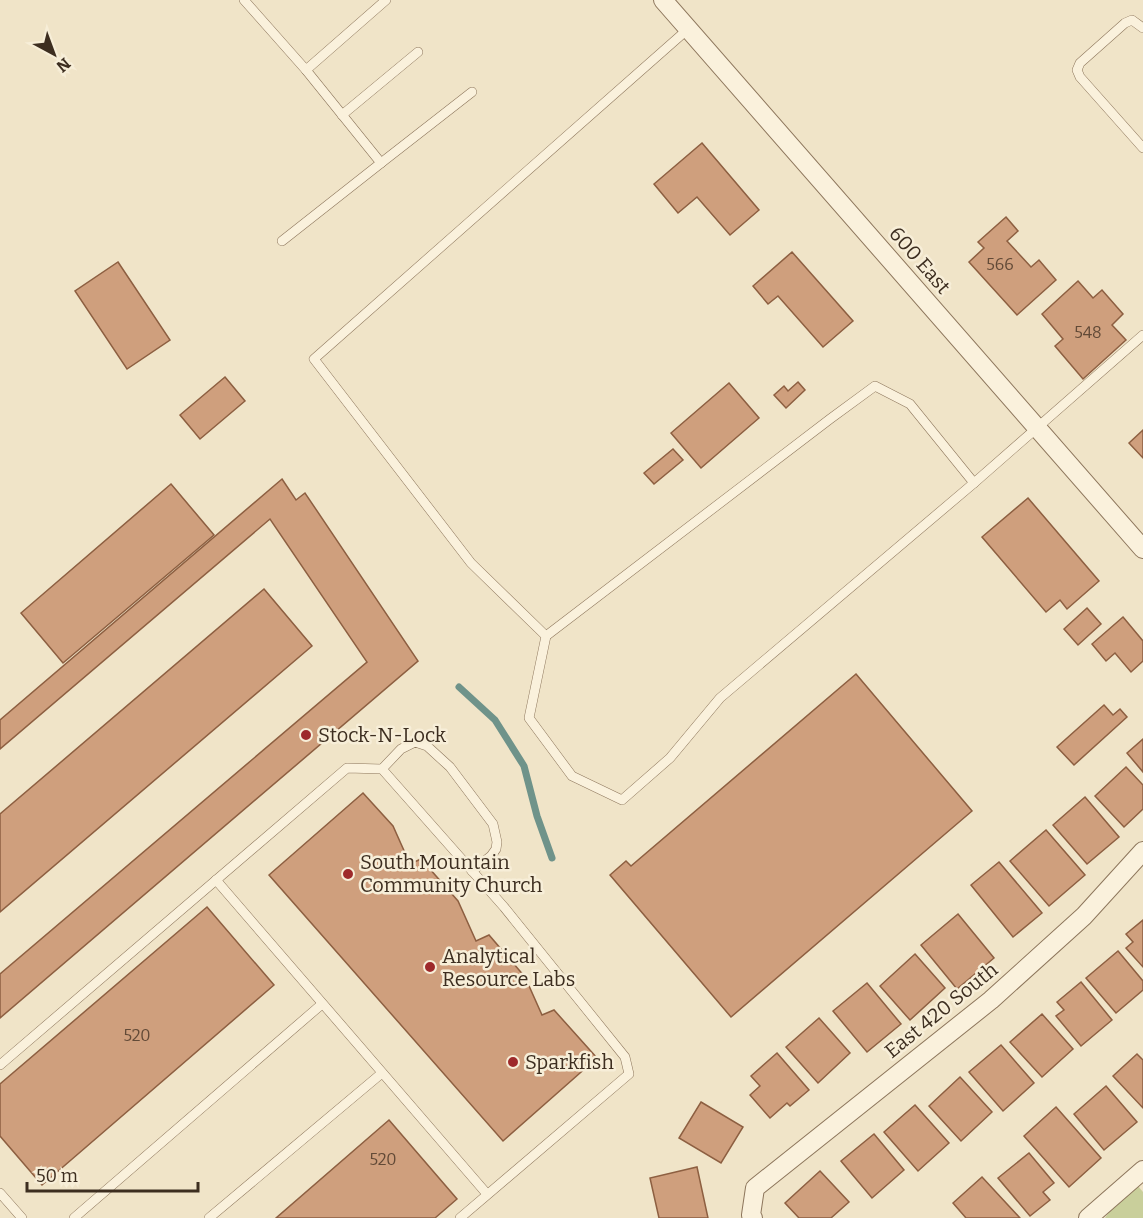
<svg xmlns="http://www.w3.org/2000/svg" width="1143" height="1218" viewBox="0 0 1143 1218" font-family="Bitter,serif">
<rect width="100%" height="100%" fill="#f0e4c8"/>
<!-- park -->
<polygon fill="#c9cf9b" points="1132,1179 1143,1192 1143,1218 1105,1218"/>
<g fill="none" stroke-linecap="round" stroke-linejoin="round">
<!-- stream -->
<polyline stroke="#6f938a" stroke-width="7" points="459,687 495,720 524,766 537,816 552,858"/>
</g>
<!-- building -->
<g fill="#cf9f7d" stroke="#8d5f41" stroke-width="1.5">
<polygon points="702,143 759,210 730,235 697,197 678,213 654,184"/>
<polygon points="1006,217 1018,231 1007,241 1031,267 1039,260 1056,280 1017,315 969,262 984,248 978,242"/>
<polygon points="792,252 853,321 823,347 778,296 768,304 753,286"/>
<polygon points="118,262 170,340 127,369 75,291"/>
<polygon points="1078,281 1093,298 1102,290 1123,314 1112,325 1126,340 1083,379 1055,346 1063,339 1042,314"/>
<polygon points="225,377 245,401 200,439 180,415"/>
<polygon points="798,382 805,390 786,408 774,395 784,386 788,391"/>
<polygon points="729,383 759,418 701,468 671,433"/>
<polygon points="1143,430 1143,458 1129,443"/>
<polygon points="673,449 683,460 654,484 644,473"/>
<polygon points="282,479 296,500 305,493 418,661 0,1018 0,974 367,662 270,519 0,749 0,720"/>
<polygon points="171,484 214,535 63,663 21,613"/>
<polygon points="1028,498 1099,581 1067,609 1060,600 1046,612 982,537"/>
<polygon points="264,589 312,646 0,912 0,814"/>
<polygon points="1087,608 1101,624 1078,645 1064,629"/>
<polygon points="1123,617 1143,641 1143,661 1131,672 1115,653 1106,661 1092,644"/>
<polygon points="856,674 972,811 731,1017 610,875 626,861 631,866"/>
<polygon points="1104,705 1113,715 1120,709 1127,717 1074,765 1057,747"/>
<polygon points="1143,739 1143,772 1127,753"/>
<polygon points="1126,767 1143,785 1143,809 1124,827 1095,796"/>
<polygon points="363,793 393,826 410,864 421,859 458,901 476,941 489,935 525,977 542,1015 554,1010 597,1058 503,1141 269,875"/>
<polygon points="1085,797 1119,837 1087,864 1053,825"/>
<polygon points="1046,830 1085,875 1049,906 1010,861"/>
<polygon points="999,862 1042,913 1013,937 971,885"/>
<polygon points="207,907 274,985 42,1185 0,1136 0,1084"/>
<polygon points="958,914 994,958 957,989 921,945"/>
<polygon points="1143,920 1143,967 1126,948 1133,942 1126,934"/>
<polygon points="1118,951 1143,981 1143,990 1116,1013 1086,978"/>
<polygon points="915,954 945,988 910,1020 880,986"/>
<polygon points="1081,982 1112,1020 1081,1046 1056,1016 1064,1010 1057,1002"/>
<polygon points="867,983 901,1024 867,1052 833,1011"/>
<polygon points="1042,1014 1073,1049 1042,1077 1010,1042"/>
<polygon points="819,1018 850,1053 818,1083 786,1047"/>
<polygon points="1001,1045 1034,1083 1003,1111 969,1072"/>
<polygon points="777,1053 809,1090 790,1106 787,1103 770,1118 750,1095 760,1086 751,1076"/>
<polygon points="1137,1054 1143,1060 1143,1108 1113,1076"/>
<polygon points="960,1077 992,1112 961,1141 929,1106"/>
<polygon points="1106,1086 1137,1122 1104,1150 1074,1114"/>
<polygon points="701,1102 743,1127 721,1163 679,1138"/>
<polygon points="915,1105 949,1143 918,1171 884,1132"/>
<polygon points="1056,1107 1101,1158 1069,1187 1024,1136"/>
<polygon points="389,1120 457,1199 435,1218 276,1218"/>
<polygon points="874,1134 904,1170 872,1198 841,1161"/>
<polygon points="1029,1153 1054,1183 1043,1192 1050,1200 1030,1216 998,1178"/>
<polygon points="697,1167 708,1218 659,1218 650,1178"/>
<polygon points="820,1171 849,1202 831,1218 799,1218 785,1203"/>
<polygon points="982,1177 1020,1218 966,1218 953,1203"/>
</g>
<g fill="none" stroke-linecap="round" stroke-linejoin="round">
<defs>
<g id="service">
<polyline points="244,0 306,70 386,0"/>
<polyline points="1143,28 1132,20 1125,23 1080,63 1077,70 1080,77 1143,148"/>
<polyline points="688,29 314,359 471,563 546,636 529,718 572,776 622,800 670,758 720,698 974,483 1143,335"/>
<polyline points="342,115 418,52"/>
<polyline points="381,163 472,92"/>
<polyline points="282,241 381,163 306,70"/>
<polyline points="546,636 830,419 875,386 910,404 974,483"/>
<polyline points="382,769 401,749 415,742 427,746 450,767 493,824 497,842 496,849 491,856 472,871"/>
<polyline points="216,880 487,1194"/>
<polyline points="0,1065 347,768 382,769 504,907 625,1057 629,1074 460,1218"/>
<polyline points="0,1193 22,1218"/>
<polyline points="74,1218 322,1004"/>
<polyline points="209,1218 382,1073"/>
</g>
<g id="minor">
<polyline points="663,0 1143,549"/>
<polyline points="753,1218 751,1215 755,1188 991,1000 1084,916 1143,851"/>
<polyline points="1088,1218 1143,1170"/>
</g>
</defs>
<!-- service casing -->
<use href="#service" stroke="#8d765c" stroke-width="10"/>
<!-- minor casing -->
<use href="#minor" stroke="#8d765c" stroke-width="20"/>
<!-- service -->
<use href="#service" stroke="#faf1dc" stroke-width="9"/>
<!-- minor -->
<use href="#minor" stroke="#faf1dc" stroke-width="18"/>
</g>
<!-- markers -->
<g fill="#9e2a2b" stroke="#f7eed8" stroke-width="2">
<circle cx="306" cy="735" r="6"/>
<circle cx="348" cy="874" r="6"/>
<circle cx="430" cy="967" r="6"/>
<circle cx="513" cy="1062" r="6"/>
</g>
<g text-anchor="middle" stroke-width="5" stroke-linejoin="round" paint-order="stroke">
<!-- number labels -->
<g font-size="16" fill="#624a37">
<text x="1000" y="270">566</text>
<text x="1088" y="338">548</text>
<text x="137" y="1041">520</text>
<text x="383" y="1165">520</text>
</g>
<!-- street labels -->
<g font-size="20" fill="#3d2e20" stroke="#f7eed8">
<text transform="translate(920 260) rotate(49)" y="7">600 East</text>
<text transform="translate(941 1010) rotate(-39)" y="7">East 420 South</text>
</g>
<!-- poi labels -->
<g font-size="20" fill="#3d2e20" stroke="#f7eed8" text-anchor="start">
<text x="318" y="742">Stock-N-Lock</text>
<text x="360" y="869">South Mountain<tspan x="360" dy="23">Community Church</tspan></text>
<text x="442" y="963">Analytical<tspan x="442" dy="23">Resource Labs</tspan></text>
<text x="525" y="1069">Sparkfish</text>
</g>
</g>
<!-- north arrow -->
<g transform="translate(54 54) rotate(139)" stroke="#f7eed8" stroke-width="4.5" paint-order="stroke">
<path d="M0-4.5L10 22L0 15L-10 22Z" fill="#3d2e20"/>
<text y="-9" font-size="16" font-weight="bold" text-anchor="middle" fill="#3d2e20">N</text>
</g>
<!-- scale -->
<path d="M27 1182v9h171v-9" fill="none" stroke="#3d2e20" stroke-width="3"/>
<text x="36" y="1182" font-size="18" fill="#3d2e20" stroke="#f7eed8" stroke-width="4.5" paint-order="stroke">50 m</text>
</svg>
